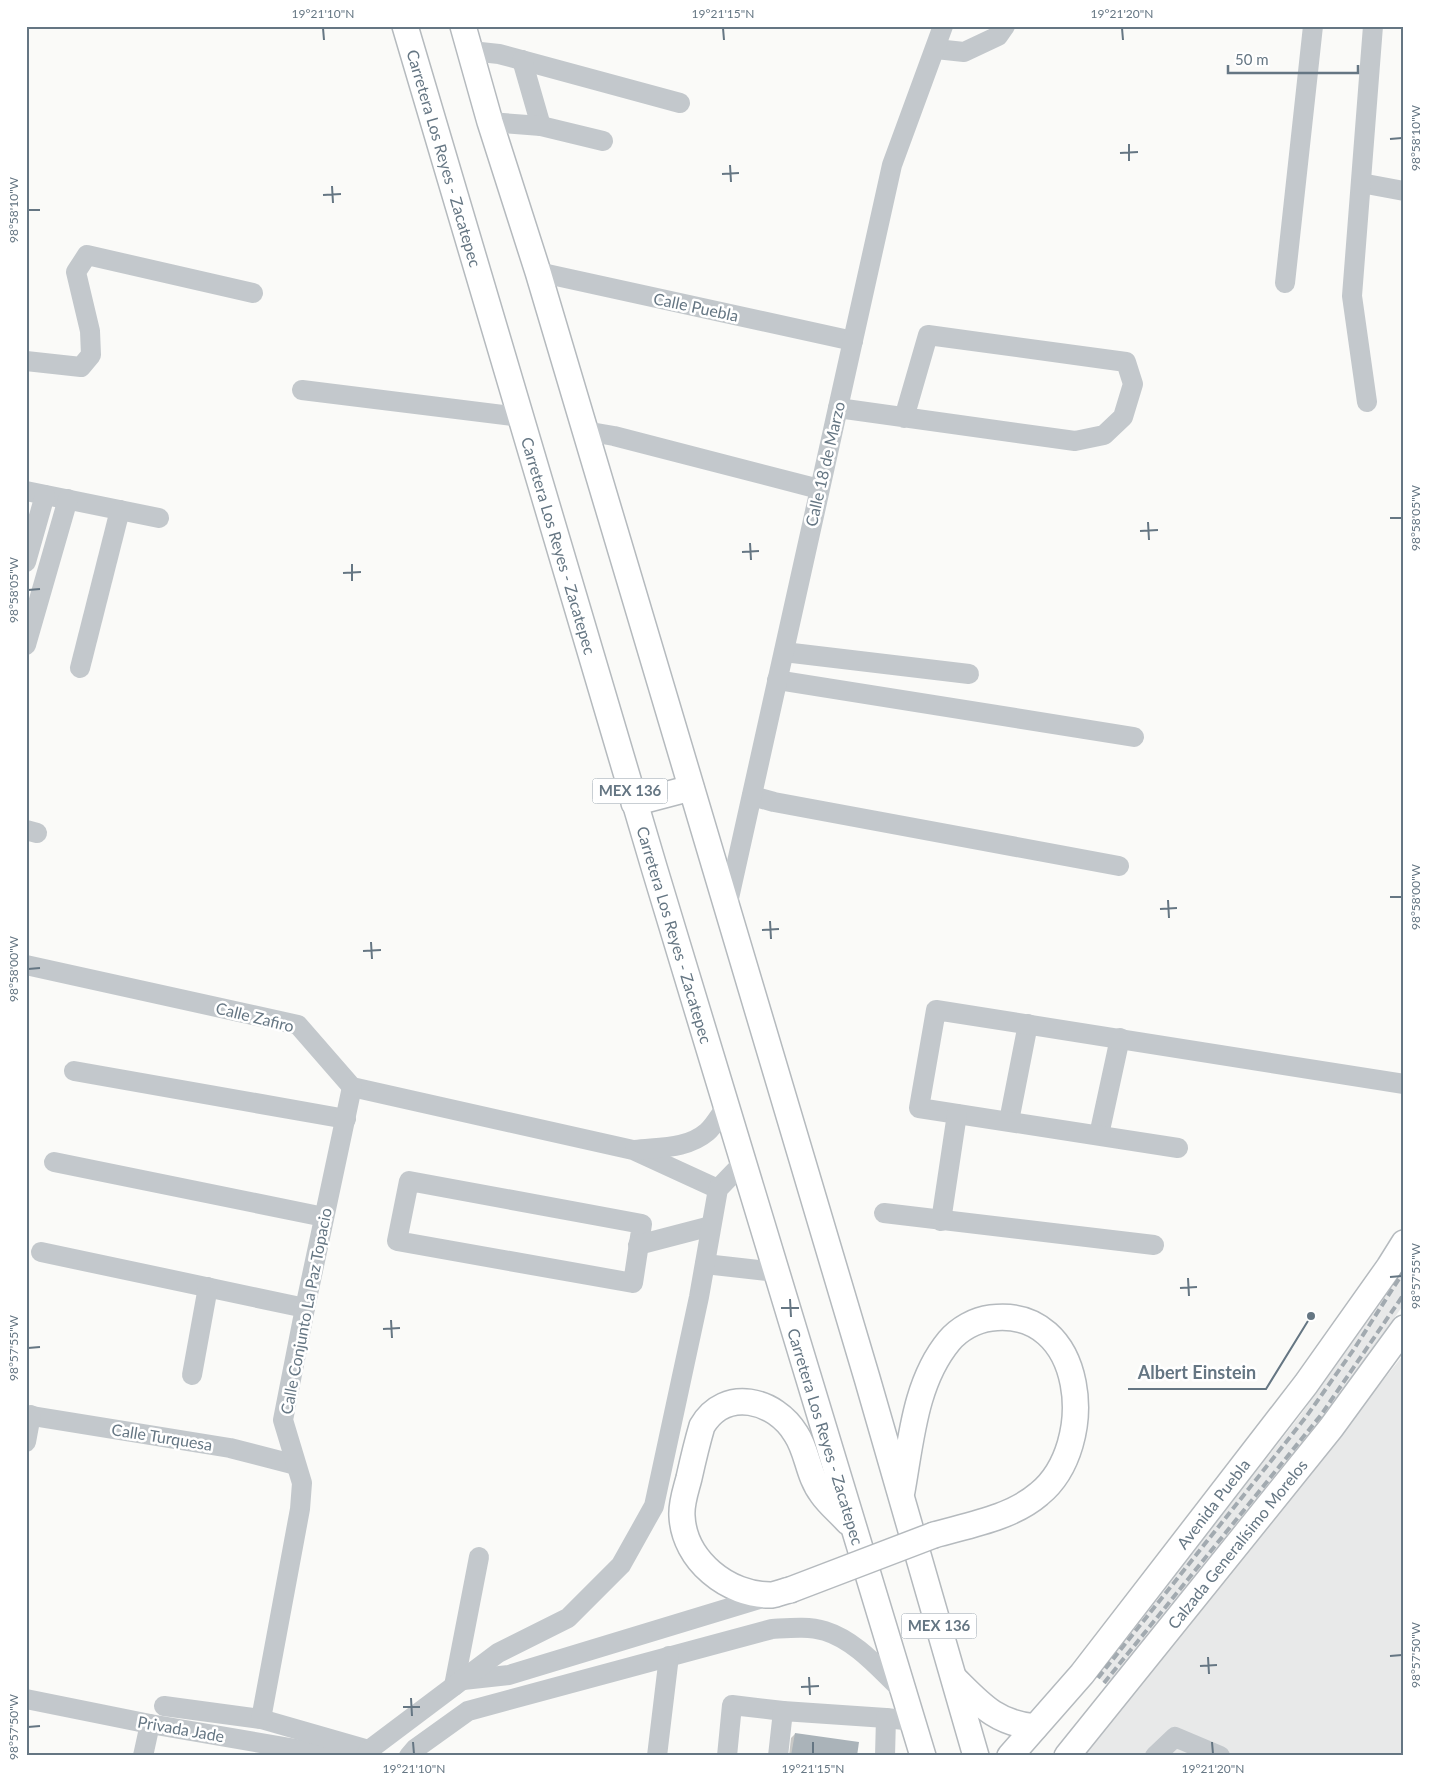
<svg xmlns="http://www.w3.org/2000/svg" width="1430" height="1782" font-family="Lato,sans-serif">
  <rect width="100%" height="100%" fill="#fafaf8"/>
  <g fill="#e8e9e9">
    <path d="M1404,1261V1304L1320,1424L1109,1686L1096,1676L1302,1413L1382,1295Z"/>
    <path d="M1404,1354V1756H1084Z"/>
  </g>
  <path fill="#0003" d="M795,1734L855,1756H789L791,1738Z"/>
  <path fill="#aab3b9" d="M795,1733L859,1742L857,1756H791Z"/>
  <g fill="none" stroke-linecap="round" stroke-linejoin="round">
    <defs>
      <g id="major">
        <path id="s1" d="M405,26C575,604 746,1180 923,1756"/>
        <path d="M463,26L490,122L538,272L867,1378L976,1756"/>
        <path d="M634,803L691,788"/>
        <path d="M902,1491C911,1441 915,1382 949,1341C959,1329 975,1320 991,1318C1086,1306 1099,1445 1039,1494C1011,1518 969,1525 934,1535"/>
        <path d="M790,1590C784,1591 778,1594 772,1595C728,1596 684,1560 682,1516C681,1503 686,1490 689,1478C693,1460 697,1443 702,1426C725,1387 775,1399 796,1434C808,1452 808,1476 822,1494C829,1504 840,1513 848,1522"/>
        <path d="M956,1680C982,1706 997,1723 1035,1727"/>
        <path id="s2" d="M1010,1756L1082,1674L1306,1384L1389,1267L1404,1243"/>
        <path id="s3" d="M1067,1756L1331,1428L1404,1328"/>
      </g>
    </defs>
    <use href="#major" stroke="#b5babe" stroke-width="28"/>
    <g stroke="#c3c8cc" stroke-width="20">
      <path d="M936,49L964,52L998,36L1005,26"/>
      <path d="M471,51L499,54L680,103"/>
      <path d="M522,60L541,126"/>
      <path d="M490,122L541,126L603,141"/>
      <path d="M1361,183L1404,191"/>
      <path d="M538,272L853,341"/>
      <path d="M1285,283L1313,26"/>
      <path d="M26,361L81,367L91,355L90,331L76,272L87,255L253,293"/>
      <path d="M302,390L520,417"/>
      <path d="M1367,402L1352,296L1373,26"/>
      <path d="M838,408L1075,441L1104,435L1123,417L1133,384L1126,362L928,335L904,418"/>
      <path d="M585,431L614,436L819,489"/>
      <path d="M26,491L159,518"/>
      <path d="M26,562L45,495"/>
      <path d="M26,645L68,499"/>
      <path d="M784,652L969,674"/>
      <path d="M80,668L120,510"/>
      <path d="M777,680L1134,737"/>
      <path d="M752,796L774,802L1119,866"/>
      <path d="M26,830L37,833"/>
      <path d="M727,907L892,165L943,26"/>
      <path d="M26,965L298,1025L352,1087L633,1150L718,1189"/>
      <path d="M74,1071L346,1119"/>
      <path d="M1009,1121L1028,1024"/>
      <path d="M1099,1135L1120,1038"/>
      <path d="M1178,1148L919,1108L936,1010L1404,1084"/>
      <path d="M635,1150C660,1147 687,1149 707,1132C714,1126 720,1115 726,1107"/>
      <path d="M54,1162L324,1217"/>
      <path d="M409,1181L642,1224L633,1283L397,1241Z"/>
      <path d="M884,1213L1154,1245"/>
      <path d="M941,1221L957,1114"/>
      <path d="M638,1245L711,1226"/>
      <path d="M41,1252L305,1308"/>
      <path d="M705,1264L776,1272"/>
      <path d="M192,1375L208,1287"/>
      <path d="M26,1415L230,1448L296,1465"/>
      <path d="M26,1442L31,1415"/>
      <path d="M463,1680L509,1675L769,1596"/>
      <path d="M454,1686L479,1557"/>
      <path d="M26,1699L150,1724L337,1756"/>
      <path d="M164,1706L261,1719L369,1750"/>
      <path d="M261,1719L300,1509L302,1483L283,1420L305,1308L352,1087"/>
      <path d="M143,1756L150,1724"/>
      <path d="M366,1756L369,1750L498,1653L568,1618L621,1565L654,1506L699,1297L718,1189L743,1163"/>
      <path d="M409,1756L415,1749L468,1711L772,1629C790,1628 808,1626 825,1631C857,1641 881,1671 904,1692"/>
      <path d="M657,1756L669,1656"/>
      <path d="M727,1756L732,1705L783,1711"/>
      <path d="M778,1756L783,1711L886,1718L913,1721"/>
      <path d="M885,1756L886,1718"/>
      <path d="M1155,1756L1175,1737L1220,1756"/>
    </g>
    <use href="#major" stroke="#fff" stroke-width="25"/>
    <g stroke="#a2aab0" stroke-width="4" stroke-dasharray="8 4" stroke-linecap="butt">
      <path d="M1098,1678L1306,1417L1354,1349L1404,1271"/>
      <path d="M1104,1683L1321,1415L1404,1294"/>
    </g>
    <defs>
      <path id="major-bridge" d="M790,1590L934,1535"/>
    </defs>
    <use href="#major-bridge" stroke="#b5babe" stroke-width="28" stroke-linecap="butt"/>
    <use href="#major-bridge" stroke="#fff" stroke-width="25"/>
  </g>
  <path fill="none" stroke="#657683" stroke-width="2" d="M323,28L324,40M723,28L724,40M1122,28L1123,40M1390,139L1402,138M1129,144V161M1120,153L1138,152M730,165L731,182M722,174L739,173M332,186L333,203M323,195L341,194M28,210H40M1390,518H1402M1148,522L1149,540M1140,531L1158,530M750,543L751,560M742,552L759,551M352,564V581M343,573L361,572M28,590L40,589M1390,897H1402M1168,900L1169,918M1160,909L1177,908M770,921L771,939M762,930L779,929M371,942L372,959M363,951L381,950M28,969L40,968M1390,1277L1402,1276M1188,1278L1189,1296M1180,1288L1197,1287M790,1299L791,1317M781,1308H799M391,1320L392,1338M383,1329L400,1328M28,1348L40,1347M1390,1656L1402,1655M1208,1657L1209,1674M1200,1666L1217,1665M809,1677L810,1695M801,1687L819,1686M411,1698L412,1716M403,1707H420M28,1727L40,1726M413,1742L414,1754M813,1742V1754M1212,1742L1213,1754"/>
  <g text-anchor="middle" stroke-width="5" stroke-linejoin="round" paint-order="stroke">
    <g fill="#fff" stroke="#939fa8" stroke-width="1">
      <rect x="592.5" y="778.5" width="75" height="25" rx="4"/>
      <rect x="901.5" y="1613.5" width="75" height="25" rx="4"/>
    </g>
    <g font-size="15" font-weight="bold" fill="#657683">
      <text x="630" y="796">MEX 136</text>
      <text x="939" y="1631">MEX 136</text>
    </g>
    <g font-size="16" fill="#657683" stroke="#fff">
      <text dy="6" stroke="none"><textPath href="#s1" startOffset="138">Carretera Los Reyes - Zacatepec</textPath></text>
      <text transform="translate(696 307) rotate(12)" y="6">Calle Puebla</text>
      <text transform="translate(825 464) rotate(-77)" y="6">Calle 18 de Marzo</text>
      <text dy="6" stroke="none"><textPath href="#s1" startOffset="542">Carretera Los Reyes - Zacatepec</textPath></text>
      <text dy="6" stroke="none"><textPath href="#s1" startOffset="948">Carretera Los Reyes - Zacatepec</textPath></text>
      <text transform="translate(255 1017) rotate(14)" y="6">Calle Zafiro</text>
      <text transform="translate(306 1311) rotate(-79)" y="6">Calle Conjunto La Paz Topacio</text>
      <text transform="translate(162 1437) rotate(9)" y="6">Calle Turquesa</text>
      <text dy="6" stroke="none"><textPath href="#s1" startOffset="1472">Carretera Los Reyes - Zacatepec</textPath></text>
      <text dy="6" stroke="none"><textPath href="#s2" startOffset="324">Avenida Puebla</textPath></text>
      <text dy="6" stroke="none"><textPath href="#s3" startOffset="272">Calzada Generalísimo Morelos</textPath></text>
      <text transform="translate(181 1729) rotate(10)" y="6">Privada Jade</text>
    </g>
  </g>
  <path fill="none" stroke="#657683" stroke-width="2" d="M1311 1316L1266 1389H1128"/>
  <circle fill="#657683" stroke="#fff" stroke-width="2" cx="1311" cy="1316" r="5"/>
  <g font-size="18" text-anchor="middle" font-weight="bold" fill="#657683" stroke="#fff" stroke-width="5" stroke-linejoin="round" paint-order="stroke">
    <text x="1197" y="1379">Albert Einstein</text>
  </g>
  <rect width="1430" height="1782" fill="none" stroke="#ffffff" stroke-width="55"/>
  <path d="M1228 65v8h130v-8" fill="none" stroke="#657683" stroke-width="2.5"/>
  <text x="1235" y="65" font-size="15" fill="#657683" stroke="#ffffff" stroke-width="4" paint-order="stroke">50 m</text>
  <rect x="28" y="28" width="1374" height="1726" fill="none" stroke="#657683" stroke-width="2"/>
  <g font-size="12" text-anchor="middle" fill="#657683">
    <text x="323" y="18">19°21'10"N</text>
    <text x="723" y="18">19°21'15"N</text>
    <text x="1122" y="18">19°21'20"N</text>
    <text transform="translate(1416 138) rotate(-90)" y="4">98°58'10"W</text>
    <text transform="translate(14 210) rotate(-90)" y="4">98°58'10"W</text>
    <text transform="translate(1416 518) rotate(-90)" y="4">98°58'05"W</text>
    <text transform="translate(14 590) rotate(-90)" y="4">98°58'05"W</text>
    <text transform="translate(1416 897) rotate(-90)" y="4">98°58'00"W</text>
    <text transform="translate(14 969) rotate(-90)" y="4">98°58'00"W</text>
    <text transform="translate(1416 1276) rotate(-90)" y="4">98°57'55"W</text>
    <text transform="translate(14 1348) rotate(-90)" y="4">98°57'55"W</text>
    <text transform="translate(1416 1655) rotate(-90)" y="4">98°57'50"W</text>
    <text transform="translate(14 1727) rotate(-90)" y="4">98°57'50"W</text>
    <text x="414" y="1773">19°21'10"N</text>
    <text x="813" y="1773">19°21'15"N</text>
    <text x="1213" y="1773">19°21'20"N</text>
  </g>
</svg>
